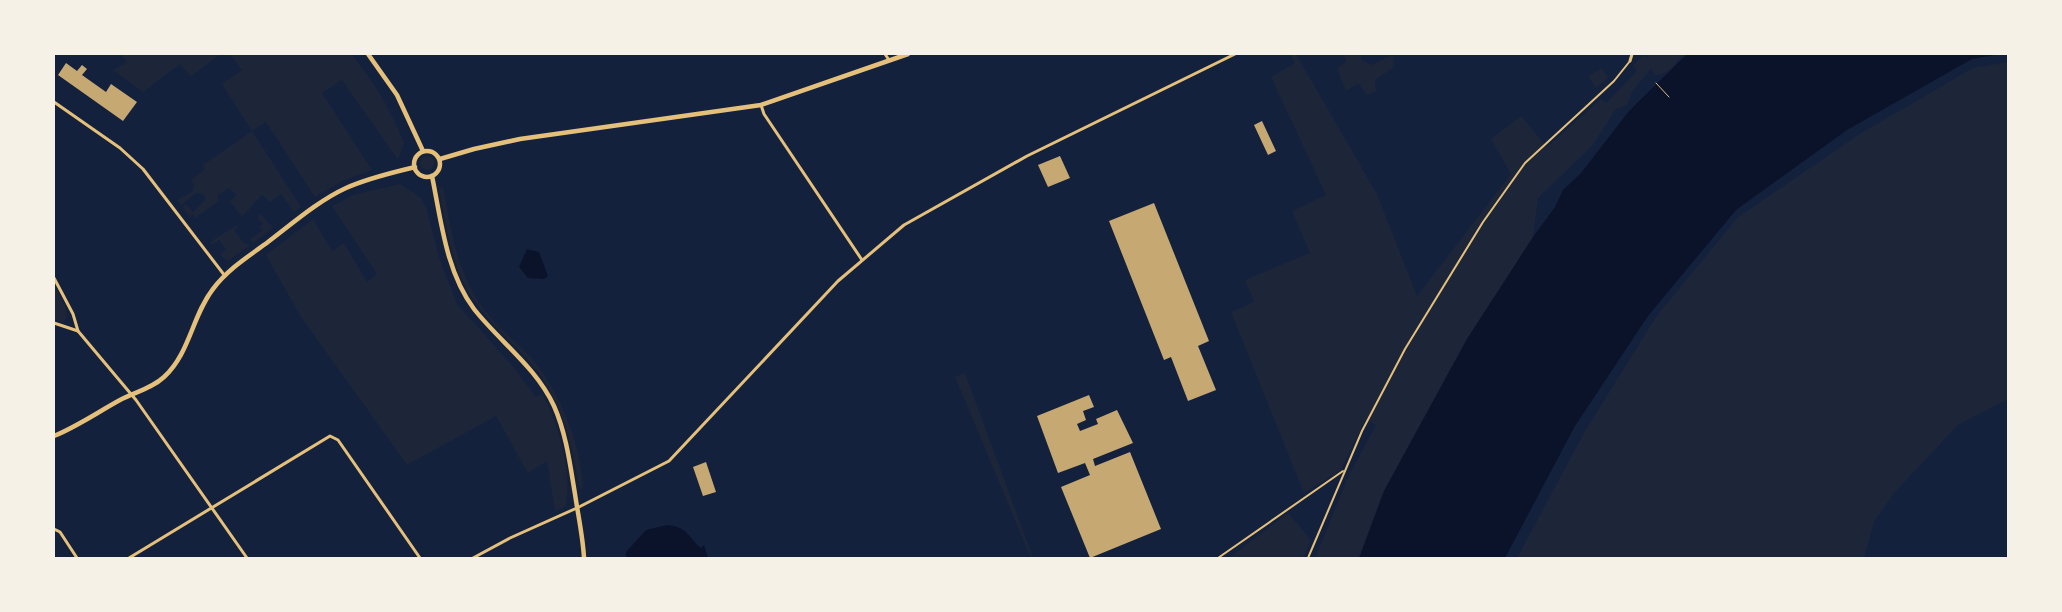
<svg xmlns="http://www.w3.org/2000/svg" width="2062" height="612" font-family="'DM Sans',sans-serif">
  <rect width="100%" height="100%" fill="#14213d"/>
  <g fill="#1d2539">
    <path d="M121,54H221L191,76L180,64L143,92L113,70L127,62Z"/>
    <path d="M230,54H351C374,81 391,110 404,143L398,160L342,80L322,93L372,170L342,181L315,197L266,122L252,131L301,207L294,212L281,194L270,202L262,195L242,217L230,201L237,195L229,188L217,196L219,201L195,218L193,214L190,217L182,207L186,204L193,212L206,199L202,193H196L181,205L177,200L193,191L192,188L195,186L191,180L205,169L203,165L252,131L222,84L242,70Z"/>
    <path d="M1290,54H1296L1377,194L1417,296L1511,174L1491,139L1521,116L1547,147L1601,99L1606,103L1637,71L1633,66L1642,55L1648,57L1651,54H1683C1676,64 1668,74 1656,75L1651,69L1633,90L1627,105L1616,109L1592,146L1538,198L1533,237L1467,339L1384,491L1359,558H1315L1349,475L1376,425L1365,420L1341,470L1304,493L1231,312L1254,302L1245,280L1310,253L1292,211L1326,195L1271,77L1295,63Z"/>
    <path d="M1342,54H1361V60L1372,65L1393,54L1394,67L1375,80L1376,91L1367,95L1358,83L1346,91L1337,68L1347,61Z"/>
    <path d="M2008,62V399L1958,425L1894,493L1874,522L1864,558H1517L1585,431L1656,317L1737,218L1858,135L1973,68Z"/>
    <path d="M1602,68L1608,78L1596,88L1588,76Z"/>
    <circle cx="427" cy="163" r="7"/>
    <path d="M400,184L421,198L426,207L439,257L457,304L511,364L536,397L542,394C558,422 574,476 565,507L555,511L547,461L528,473L496,416L407,465L301,317L266,255L313,219L332,251L344,243L367,282L377,274L332,206L353,195Z"/>
    <path d="M443,187C450,224 455,262 475,296C489,320 512,338 531,358C561,392 582,447 583,491L579,485C571,440 560,395 528,360C505,335 480,314 464,284C450,254 445,220 439,188Z"/>
    <path d="M261,214L273,228L253,243L250,239L262,231L259,227L263,224L257,217Z"/>
    <path d="M237,225L238,227L234,230L244,243L250,245L228,261L220,255L226,249L219,240L212,245L210,242Z"/>
    <path d="M54,285L65,306L67,317L63,323L54,318Z"/>
    <path d="M965,373L1033,558L1030,556L955,377Z"/>
    <path d="M1288,513L1311,540L1304,558H1229Z"/>
  </g>
  <g fill="#0b132b">
    <path d="M1687,54H2001L1972,59L1847,130L1736,210L1648,316L1575,426L1505,558H1359L1384,491L1467,339L1533,237L1555,207L1563,190L1581,173L1629,111Z"/>
    <path d="M527,249L539,252L548,276L544,279L528,278L519,267Z"/>
    <path d="M667,525C688,527 687,536 701,548L704,545L708,558H626V552L646,530Z"/>
  </g>
  <g fill="#c6a872">
    <path d="M66,63L77,71L82,65L87,69L82,75L106,92L111,84L137,102L123,121L58,75Z"/>
    <path d="M1262,121L1276,151L1268,155L1254,125Z"/>
    <path d="M1060,156L1070,178L1048,187L1038,165Z"/>
    <path d="M1154,203L1209,341L1198,346L1216,390L1188,401L1171,357L1164,360L1109,221Z"/>
    <path d="M1089,395L1094,407L1083,411L1086,420L1077,424L1080,431L1098,424L1096,419L1117,410L1133,443L1093,459L1095,466L1130,452L1161,529L1090,558L1061,487L1090,475L1085,463L1058,473L1037,416Z"/>
    <path d="M706,462L716,492L703,496L693,467Z"/>
  </g>
  <g fill="none" stroke-linecap="round" stroke-linejoin="round">
    <path stroke="#e5c07b" stroke-width="1" d="M1656,83L1669,97"/>
    <g stroke="#e5c07b" stroke-width="2">
      <path d="M1218,558L1343,471"/>
      <path d="M1308,558L1362,431L1405,349L1483,222L1525,163L1614,81L1630,61"/>
    </g>
    <g stroke="#e5c07b" stroke-width="3">
      <path d="M885,54L889,60"/>
      <path d="M1630,61L1632,54"/>
      <path d="M54,102L120,148L143,169L225,276"/>
      <path d="M761,105L764,114L862,260"/>
      <path d="M54,278L73,314L78,331L136,400L247,558"/>
      <path d="M54,323L78,331"/>
      <path d="M54,529L60,532L77,558"/>
      <path d="M129,558L330,436L338,440L420,558"/>
      <path d="M473,558L510,538L577,508L669,461L838,281L904,225L1027,156L1235,54"/>
    </g>
    <g stroke="#e5c07b" stroke-width="4.5">
      <path d="M368,54L397,95L423,151"/>
      <circle cx="427" cy="164" r="13"/>
      <path d="M440,159L474,149L520,139L761,105L908,54"/>
      <path d="M432,176C441,220 446,272 474,309C500,342 536,367 554,406C566,433 570,464 575,494C578,515 583,537 584,558"/>
      <path d="M54,436C78,426 98,412 120,400C135,392 151,389 164,377C190,353 192,316 213,289C228,269 249,256 268,242C293,223 318,201 346,188C368,178 391,173 415,167"/>
    </g>
  </g>
  <rect width="2062" height="612" fill="none" stroke="#f6f1e7" stroke-width="110"/>
</svg>
